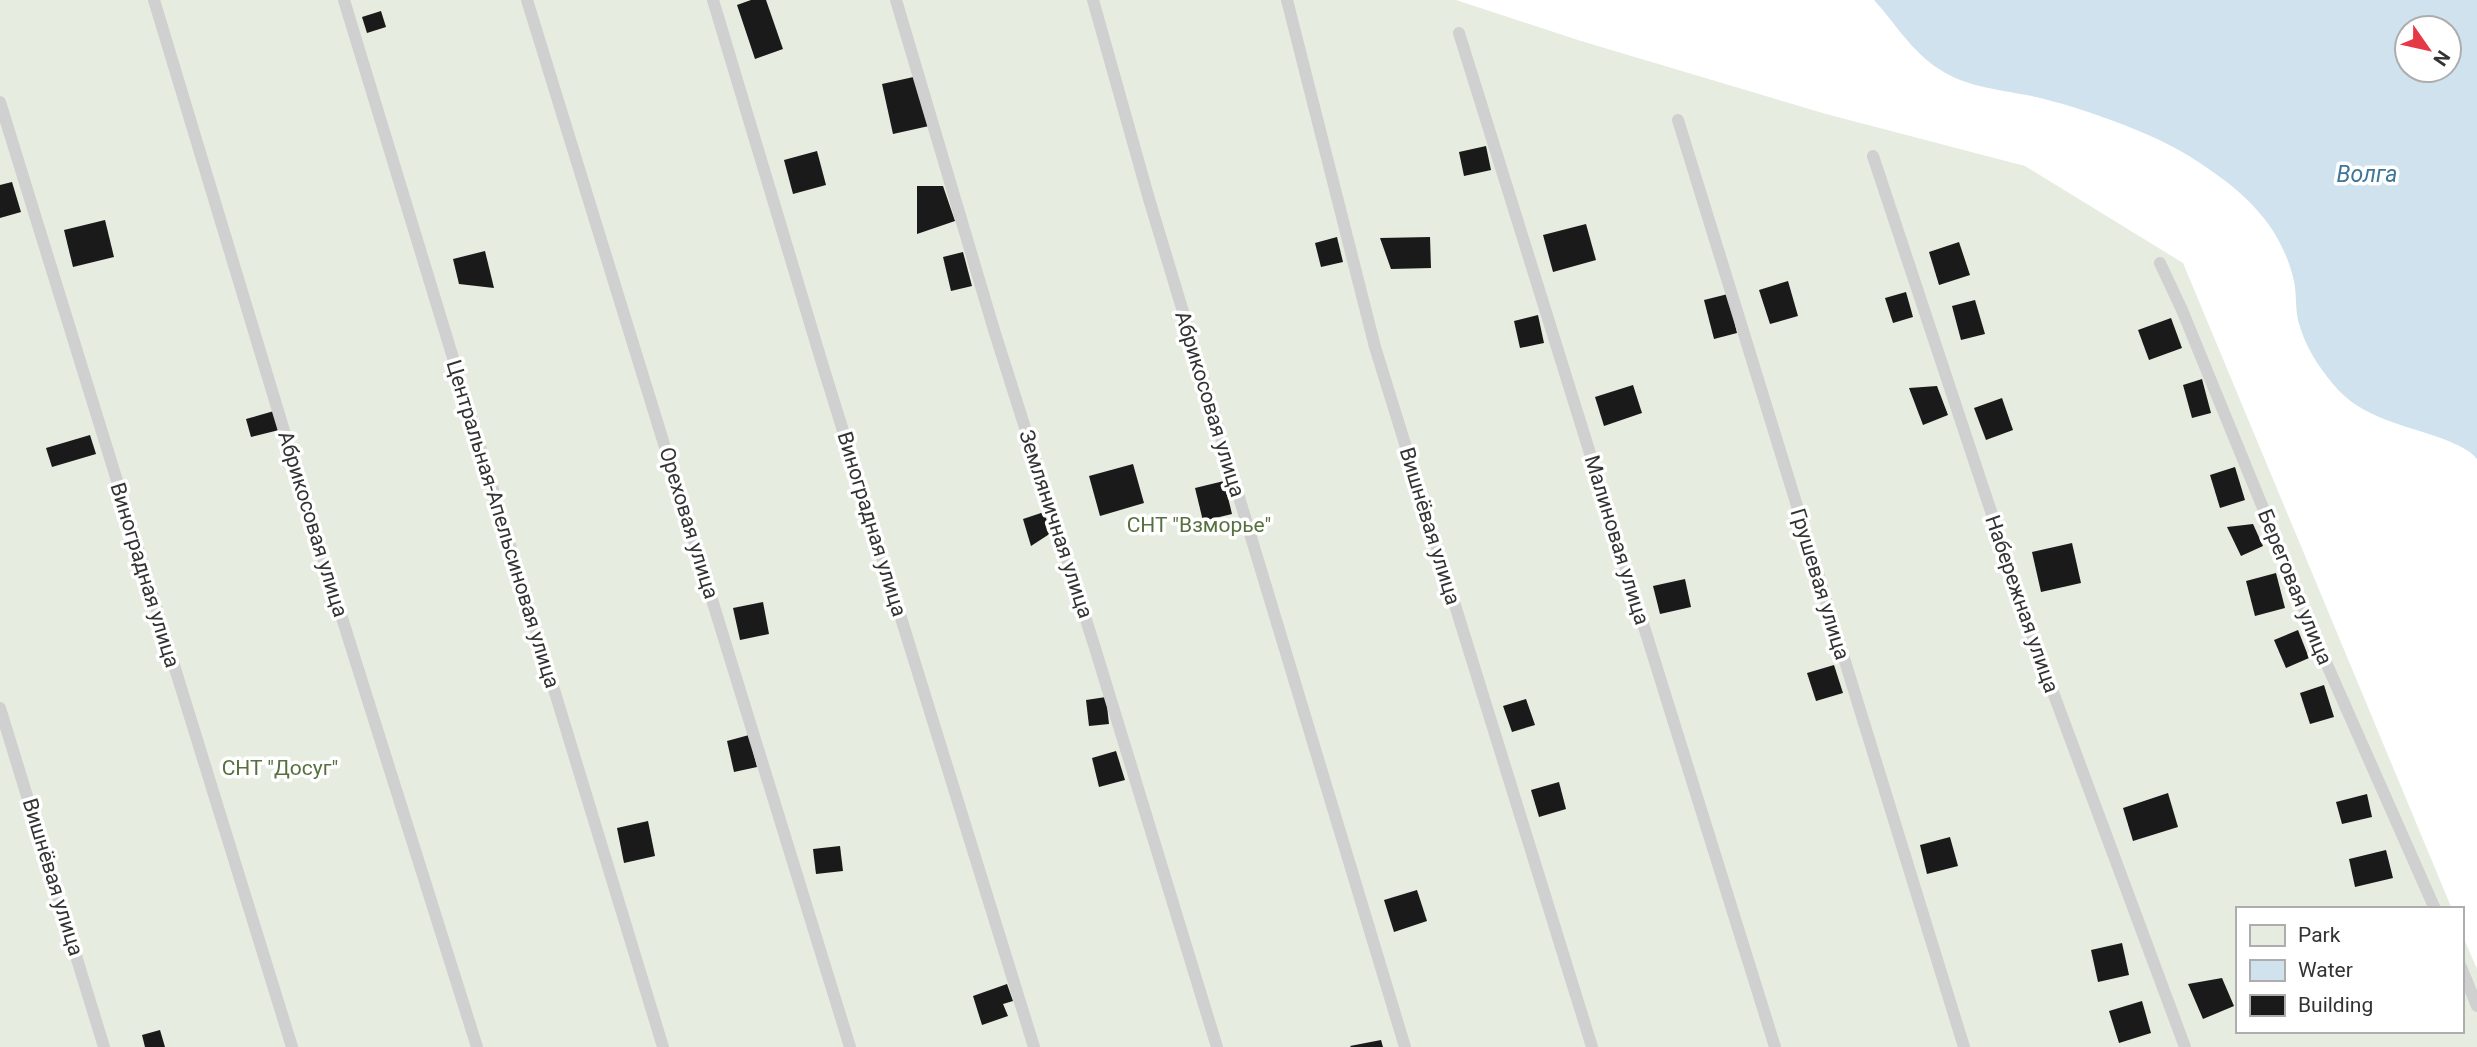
<svg xmlns="http://www.w3.org/2000/svg" width="2477" height="1047" font-family="Roboto,sans-serif">
  <rect width="100%" height="100%" fill="#fff"/>
  <g fill="#e6ecdf">
    <path d="M0,0H340L657,1047H0Z"/>
    <path d="M350,0H1456L1581,41L1826,114L2025,166L2183,263L2452,909H2237V1031H2461V932L2477,969V1047H669Z"/>
  </g>
  <path fill="#cfe2ee" fill-rule="evenodd" d="M1874,0H2477V459C2469,449 2457,445 2446,440C2407,425 2361,419 2333,384C2317,365 2304,344 2298,320C2295,306 2297,291 2293,277C2278,219 2238,187 2189,156C2151,132 2079,107 2036,97C2004,90 1967,88 1939,69C1912,52 1895,23 1874,0ZM2407,28H2449V70H2407Z"/>
  <g fill="#1a1a1a">
    <path d="M751,0H766L783,49L755,59L737,5Z"/>
    <path d="M381,11L386,27L367,33L362,17Z"/>
    <path d="M918,76L929,126L893,134L882,84Z"/>
    <path d="M1486,146L1491,170L1464,176L1459,152Z"/>
    <path d="M817,151L826,185L793,194L784,160Z"/>
    <path d="M12,182L21,212L0,218V185Z"/>
    <path d="M917,186H943L955,221L917,234Z"/>
    <path d="M105,220L114,257L73,267L64,230Z"/>
    <path d="M1586,224L1596,260L1553,272L1543,235Z"/>
    <path d="M1337,237L1343,262L1321,267L1315,243Z"/>
    <path d="M1430,237L1431,268L1391,269L1380,238Z"/>
    <path d="M1959,242L1970,275L1939,285L1929,252Z"/>
    <path d="M485,251L494,288L459,284L453,259Z"/>
    <path d="M963,252L972,286L951,291L943,257Z"/>
    <path d="M1788,281L1798,316L1770,324L1759,290Z"/>
    <path d="M1906,292L1913,317L1893,323L1885,298Z"/>
    <path d="M1728,294L1737,333L1714,339L1704,300Z"/>
    <path d="M1975,300L1985,334L1961,340L1952,306Z"/>
    <path d="M1538,315L1544,343L1520,348L1514,321Z"/>
    <path d="M2171,318L2182,348L2149,360L2138,330Z"/>
    <path d="M2202,379L2211,413L2192,418L2183,385Z"/>
    <path d="M1633,385L1642,413L1604,426L1595,397Z"/>
    <path d="M1937,386L1948,415L1923,425L1909,388Z"/>
    <path d="M2002,398L2013,430L1986,440L1974,408Z"/>
    <path d="M274,411L279,430L251,437L246,419Z"/>
    <path d="M90,435L96,454L52,467L46,448Z"/>
    <path d="M1133,464L1144,503L1100,516L1089,476Z"/>
    <path d="M2235,467L2245,500L2220,508L2210,475Z"/>
    <path d="M1224,481L1232,514L1203,521L1195,488Z"/>
    <path d="M1044,512L1051,533L1031,546L1023,519Z"/>
    <path d="M2253,524L2263,546L2241,556L2227,527Z"/>
    <path d="M2072,543L2081,583L2041,592L2032,552Z"/>
    <path d="M2276,573L2285,608L2255,616L2246,581Z"/>
    <path d="M1685,579L1691,607L1660,614L1653,586Z"/>
    <path d="M763,602L769,634L740,640L733,608Z"/>
    <path d="M2298,630L2309,658L2286,668L2274,640Z"/>
    <path d="M1834,665L1843,693L1816,701L1807,673Z"/>
    <path d="M2324,685L2334,717L2310,724L2300,693Z"/>
    <path d="M1106,697L1109,724L1089,726L1086,700Z"/>
    <path d="M1526,699L1535,725L1512,732L1503,706Z"/>
    <path d="M749,735L757,767L734,772L727,741Z"/>
    <path d="M1116,751L1125,780L1099,787L1092,758Z"/>
    <path d="M1559,782L1566,809L1539,817L1531,790Z"/>
    <path d="M2168,793L2178,827L2133,841L2123,808Z"/>
    <path d="M2367,794L2372,817L2342,824L2336,802Z"/>
    <path d="M648,821L655,856L624,863L617,828Z"/>
    <path d="M1950,837L1958,866L1927,874L1920,845Z"/>
    <path d="M840,846L843,871L816,874L813,849Z"/>
    <path d="M2386,850L2393,878L2355,887L2349,859Z"/>
    <path d="M1417,890L1427,921L1394,932L1384,900Z"/>
    <path d="M2122,943L2129,975L2098,982L2091,950Z"/>
    <path d="M2222,978L2234,1006L2203,1019L2188,984Z"/>
    <path d="M1007,984L1013,1001L1003,1004L1008,1016L982,1025L973,996Z"/>
    <path d="M2142,1001L2151,1033L2119,1043L2109,1011Z"/>
    <path d="M160,1030L165,1047H145L142,1035Z"/>
    <path d="M1381,1040L1383,1047H1351L1350,1046Z"/>
  </g>
  <g fill="none" stroke-linecap="round" stroke-linejoin="round">
    <g stroke="#d0d0d0" stroke-width="12">
      <path d="M154,0L304,497L477,1047"/>
      <path d="M344,0L663,1047"/>
      <path d="M527,0L850,1047"/>
      <path d="M713,0L822,363L1034,1047"/>
      <path d="M896,0L994,330L1095,648L1217,1047"/>
      <path d="M1093,0L1149,199L1405,1047"/>
      <path d="M1287,0L1375,347L1592,1047"/>
      <path d="M1459,33L1775,1047"/>
      <path d="M0,102L292,1047"/>
      <path d="M1678,120L1964,1047"/>
      <path d="M1873,156L2034,641L2185,1047"/>
      <path d="M2160,263L2182,310L2328,667L2435,909"/>
      <path d="M0,708L104,1047"/>
      <path d="M2461,967L2477,1006"/>
    </g>
  </g>
  <g text-anchor="middle" stroke-width="7" stroke-linejoin="round" paint-order="stroke">
    <g font-size="21" fill="#333" stroke="#fff">
      <text transform="translate(1210 404) rotate(73)" y="7">Абрикосовая улица</text>
      <text transform="translate(689 523) rotate(73)" y="7">Ореховая улица</text>
      <text transform="translate(313 524) rotate(73)" y="7">Абрикосовая улица</text>
      <text transform="translate(503 524) rotate(73)" y="7">Центральная-Апельсиновая улица</text>
      <text transform="translate(872 524) rotate(73)" y="7">Виноградная улица</text>
      <text transform="translate(1056 524) rotate(72)" y="7">Земляничная улица</text>
      <text transform="translate(1430 526) rotate(73)" y="7">Вишнёвая улица</text>
      <text transform="translate(1617 540) rotate(73)" y="7">Малиновая улица</text>
      <text transform="translate(145 575) rotate(73)" y="7">Виноградная улица</text>
      <text transform="translate(1820 584) rotate(73)" y="7">Грушевая улица</text>
      <text transform="translate(2295 587) rotate(68)" y="7">Береговая улица</text>
      <text transform="translate(2022 604) rotate(71)" y="7">Набережная улица</text>
      <text transform="translate(53 877) rotate(73)" y="7">Вишнёвая улица</text>
    </g>
    <g font-size="21" fill="#56703f" stroke="#fff">
      <text x="1199" y="532">СНТ "Взморье"</text>
      <text x="280" y="775">СНТ "Досуг"</text>
    </g>
    <g font-size="23" font-style="italic" fill="#3f7597" stroke="#fff">
      <text x="2367" y="182">Волга</text>
    </g>
  </g>
  <rect x="2236" y="907" width="228" height="126" fill="#ffffff" stroke="#adadad" stroke-width="2"/>
  <rect x="2250" y="925" width="35" height="21" fill="#e6ecdf" stroke="#adadad" stroke-width="2"/>
  <text x="2298" y="942" font-size="21" fill="#333333">Park</text>
  <rect x="2250" y="960" width="35" height="21" fill="#cfe2ee" stroke="#adadad" stroke-width="2"/>
  <text x="2298" y="977" font-size="21" fill="#333333">Water</text>
  <rect x="2250" y="995" width="35" height="21" fill="#1a1a1a" stroke="#adadad" stroke-width="2"/>
  <text x="2298" y="1012" font-size="21" fill="#333333">Building</text>
  <g transform="translate(2428 49) rotate(124)"><circle r="33" fill="#ffffff" stroke="#adadad" stroke-width="2"/>
  <path d="M0-5L12 26L0 18L-12 26Z" fill="#e63946"/>
  <text y="-10" font-size="19" font-weight="bold" text-anchor="middle" fill="#333333">N</text>
  </g>
</svg>
